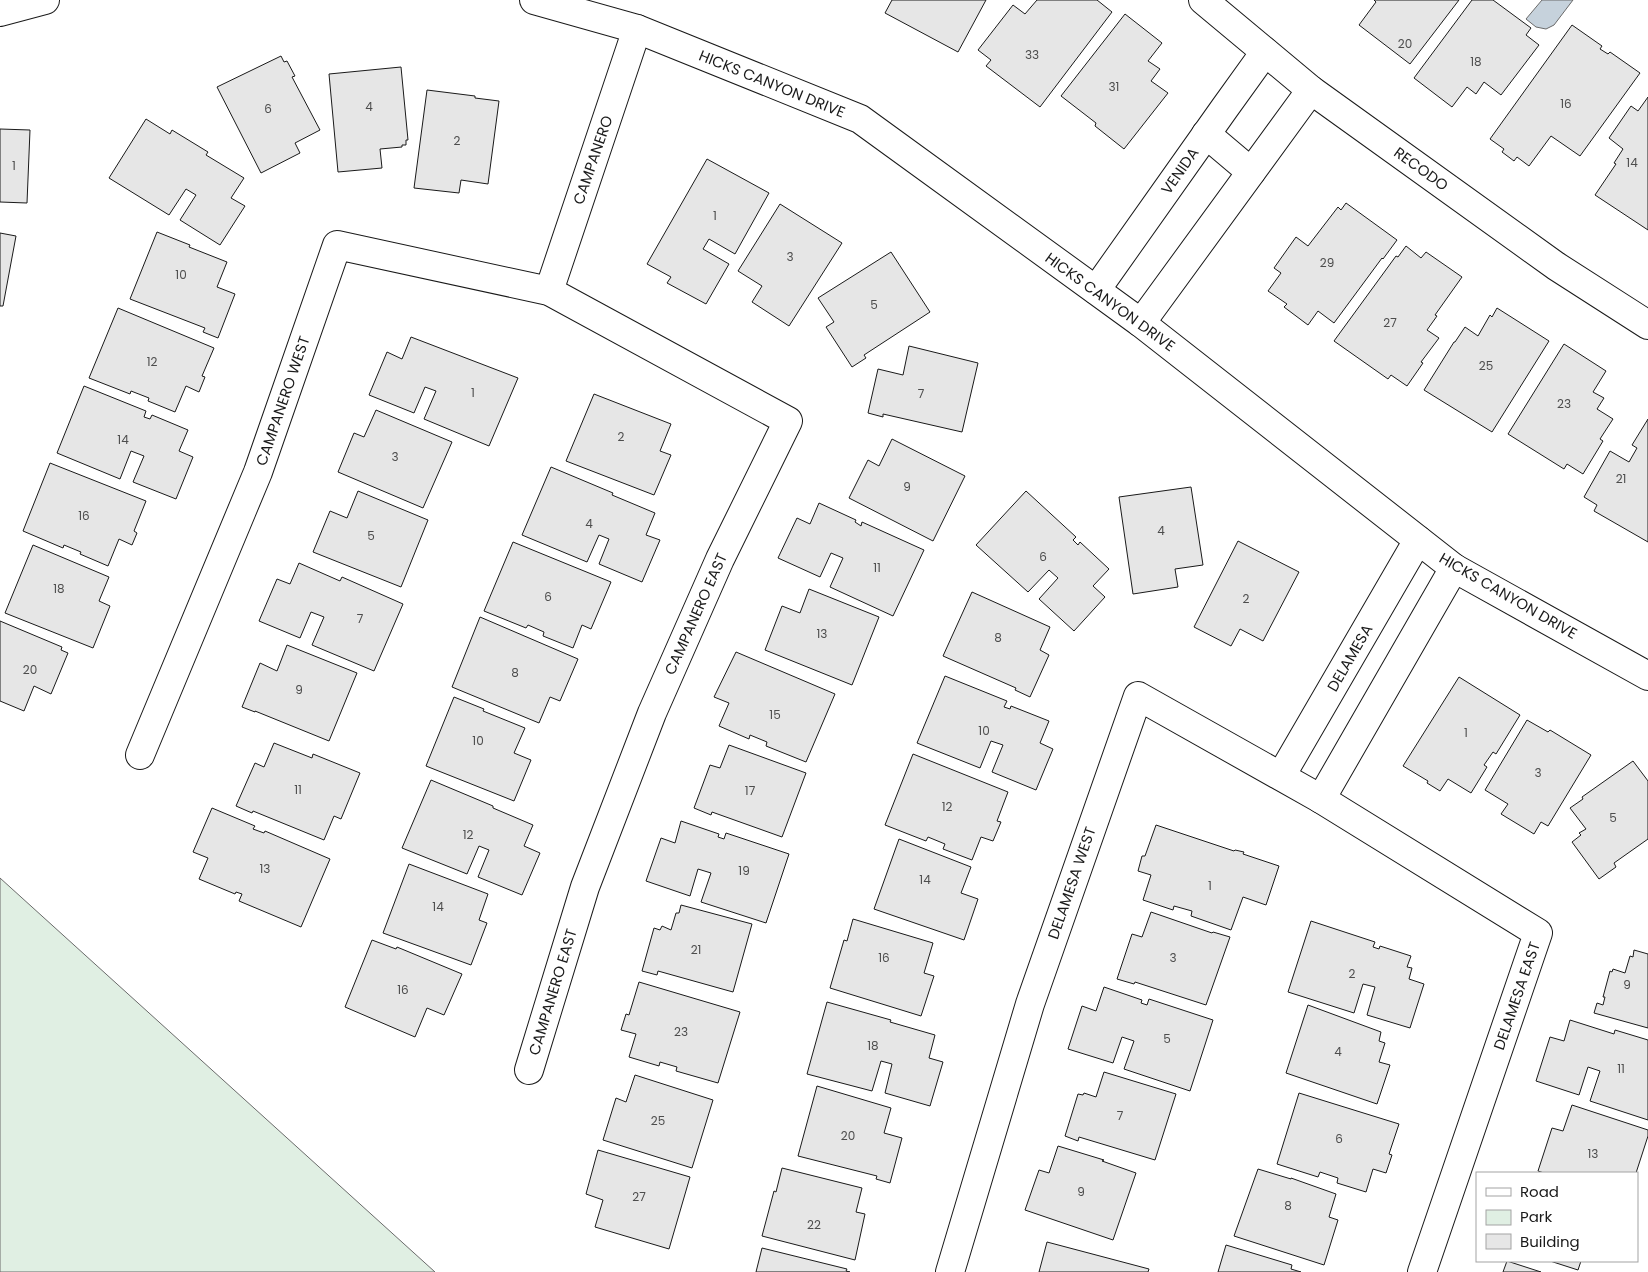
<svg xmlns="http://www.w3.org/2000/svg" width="1648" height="1272" font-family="Poppins,sans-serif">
  <rect width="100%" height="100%" fill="#fff"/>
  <path fill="#e0efe3" stroke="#6a6a6a" d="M0,878L435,1272H0Z"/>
  <path fill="#c6d2dc" stroke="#6a6a6a" d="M1542,0H1573L1554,25L1546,29L1536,27L1526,19Z"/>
  <g fill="#e6e6e6" stroke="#1a1a1a">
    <path d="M892,0H986L958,52L885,13Z"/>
    <path d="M1037,0H1097L1112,12L1040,107L986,66L991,60L978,50L1013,5L1025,14Z"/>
    <path d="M1374,0H1459L1410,64L1359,25L1376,2Z"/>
    <path d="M1472,0H1493L1531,28L1526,35L1539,45L1501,95L1484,82L1476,94L1467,87L1452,107L1414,78Z"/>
    <path d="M1125,14L1162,43L1148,61L1160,69L1151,81L1168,93L1124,149L1095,126L1096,123L1061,96Z"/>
    <path d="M1572,25L1602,46L1600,49L1608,54L1610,52L1640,73L1580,156L1551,136L1529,166L1517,157L1514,161L1502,152L1504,149L1490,139Z"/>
    <path d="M281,56L284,62L287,61L295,76L292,77L320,130L295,143L300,153L261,173L217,87Z"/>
    <path d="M401,67L408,140H406V145H402V147L380,149L382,168L338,172L329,74Z"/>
    <path d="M427,90L475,96V98L499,101L488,184L461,180L459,193L414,188Z"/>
    <path d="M1648,97V230L1595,195L1616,164L1614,163L1623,149L1609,138L1631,106L1638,111Z"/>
    <path d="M146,119L170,134L172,130L208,152L206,155L244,178L231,198L245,206L220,245L180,220L196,195L186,189L169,215L109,178Z"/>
    <path d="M0,129L30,130L27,203L0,202Z"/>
    <path d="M707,159L769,193L735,254L709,239L703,249L729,264L706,304L667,283L671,277L647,264Z"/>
    <path d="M1346,203L1397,240L1383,259L1382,258L1334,323L1318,311L1308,325L1284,307L1287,304L1268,291L1281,273L1274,268L1296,237L1308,246L1338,207L1341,210Z"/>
    <path d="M780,204L842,243L789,326L752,302L762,286L738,271Z"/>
    <path d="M157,232L190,245L189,247L227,262L217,287L235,294L218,338L203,332L205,328L130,299Z"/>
    <path d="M0,233L16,236L3,306H0Z"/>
    <path d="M1406,246L1421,258L1426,252L1462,277L1435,315L1437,316L1427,330L1439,338L1421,362L1423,363L1407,386L1391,375L1388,379L1334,341L1396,256L1398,257Z"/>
    <path d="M891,252L930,312L864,355L866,358L852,367L826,327L834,322L818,298Z"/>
    <path d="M118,308L214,348L202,376L205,377L199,392L186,386L175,412L148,401L149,398L131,391L130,394L89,378Z"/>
    <path d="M1497,308L1549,341L1492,432L1424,390L1454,342H1455L1465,327L1478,336L1490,315L1492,317Z"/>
    <path d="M411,337L518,378L489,446L424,419L436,391L425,387L414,413L369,395L387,352L402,359Z"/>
    <path d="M1564,344L1606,371L1593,392L1604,398L1597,409L1613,419L1600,439L1603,441L1583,474L1567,464L1564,469L1508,434Z"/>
    <path d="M909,346L978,363L962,432L883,414V417L868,413L878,369L903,375Z"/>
    <path d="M84,386L146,411L144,417L150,419L152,415L188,430L179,451L193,457L176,499L133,482L144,456L131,451L120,479L57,453Z"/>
    <path d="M594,394L671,424L660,451L671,455L654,495L566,461Z"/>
    <path d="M376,410L452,442L423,508L338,472L354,433L364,437Z"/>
    <path d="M1648,419V542L1594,511L1597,505L1584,497L1610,451L1629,462L1637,448L1632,445Z"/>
    <path d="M892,439L965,476L933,541L849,498L868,460L879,466Z"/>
    <path d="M50,463L146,501L134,531L137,533L132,545L119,539L108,566L80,554L81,552L64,545L63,548L23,531Z"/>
    <path d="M551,467L613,493L612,495L655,513L646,535L660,540L642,582L599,564L609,539L599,535L587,562L522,535Z"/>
    <path d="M1191,487L1203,565L1175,569L1178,587L1133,594L1119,497Z"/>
    <path d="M358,491L428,520L401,587L313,552L330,511L347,518Z"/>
    <path d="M1026,491L1076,537L1073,540L1078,545L1080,542L1109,569L1093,586L1105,597L1074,631L1039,599L1058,578L1049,570L1028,592L976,545Z"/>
    <path d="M819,503L856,520L855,522L861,526L862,522L924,550L893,616L830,587L843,558L831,553L820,577L778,558L797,518L810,524Z"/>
    <path d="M1238,541L1299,572L1263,641L1240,629L1231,646L1194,627Z"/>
    <path d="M513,542L611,582L591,629L582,625L573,648L543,636L544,632L528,625L526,628L484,611Z"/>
    <path d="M33,545L109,577L99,601L110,606L93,648L5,613Z"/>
    <path d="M299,563L340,581L342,577L403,604L374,671L312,645L324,617L311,612L300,638L259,621L277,579L290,584Z"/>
    <path d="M809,589L879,617L852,685L765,650L782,606L800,613Z"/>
    <path d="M972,592L1050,627L1040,650L1049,655L1030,697L1015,690L1016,688L943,656Z"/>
    <path d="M480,617L578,659L560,701L550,697L539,723L452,687Z"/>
    <path d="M0,621L62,647L61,650L68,653L51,694L34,686L24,711L0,701Z"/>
    <path d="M287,645L357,673L329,741L255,711V712L242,707L260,663L277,671Z"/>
    <path d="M736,652L835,694L806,762L766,746L767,742L750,735L749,739L719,726L729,703L714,697Z"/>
    <path d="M945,676L1007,701L1004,707L1010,709L1011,706L1049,721L1040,743L1053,749L1036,790L992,772L1003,745L991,741L980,768L917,743Z"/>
    <path d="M1459,677L1520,715L1496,754L1493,752L1484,765L1487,767L1471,793L1448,779L1440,791L1427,783L1428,781L1403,766Z"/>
    <path d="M454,697L484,709L483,711L525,728L514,753L531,760L514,801L426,766Z"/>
    <path d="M1527,720L1548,732L1550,730L1591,755L1548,826L1541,822L1534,834L1501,814L1508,804L1485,790Z"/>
    <path d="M274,743L312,758L313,754L360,773L341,819L334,816L324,840L253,811L252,813L236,806L255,763L264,767Z"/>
    <path d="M729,745L806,773L782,837L712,812L711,815L694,808L710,765L720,768Z"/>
    <path d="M913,754L1008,792L997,821L1001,822L993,841L981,837L972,860L943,849L945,844L928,837L926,841L885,825Z"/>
    <path d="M1633,761L1648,781V839L1614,863L1616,867L1599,879L1572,842L1581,835L1579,833L1586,829L1570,808L1583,799L1582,797Z"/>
    <path d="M431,780L493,806V808L533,825L524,846L540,853L522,895L478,877L489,850L479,846L467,874L402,848Z"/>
    <path d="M212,808L255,826L253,829L264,833L265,831L330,859L301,927L239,901L242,894L236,892L235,894L199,879L208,858L193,852Z"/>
    <path d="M681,821L719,834L718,837L724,839L726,833L789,854L766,923L701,902L711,873L698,869L690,896L646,881L661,838L675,843Z"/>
    <path d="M1156,825L1234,851L1235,850L1244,852L1243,854L1279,866L1266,905L1243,897L1231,930L1191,916L1192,911L1174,906L1173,910L1143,900L1151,875L1138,871L1142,856H1145Z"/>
    <path d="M899,839L971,867L961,893L978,899L964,940L874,909Z"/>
    <path d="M409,864L488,894L479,920L487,923L471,965L383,933Z"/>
    <path d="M681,905L752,924L733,992L658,971L657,975L642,971L654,928L660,930L662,926L671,930L676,913H679Z"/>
    <path d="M1151,912L1212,933L1213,932L1230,937L1206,1005L1135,982L1134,984L1117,979L1132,934L1142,937Z"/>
    <path d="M853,919L933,943L924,973L934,976L921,1016L830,988L844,940L847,941Z"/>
    <path d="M1311,921L1375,942L1373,947L1379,949L1380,946L1411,956L1407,967L1412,968L1409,979L1424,984L1410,1028L1367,1015L1375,987L1363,984L1354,1013L1288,992Z"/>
    <path d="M372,940L396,949L397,947L462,974L444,1015L427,1008L415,1037L345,1007Z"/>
    <path d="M1634,950L1648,954V1028L1594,1013L1597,1003L1603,1005L1605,997H1603L1610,971L1612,972L1613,969L1625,973L1630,956L1633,957Z"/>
    <path d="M639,982L740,1012L718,1083L676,1071L677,1067L660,1062L659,1066L629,1057L636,1034L621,1030L626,1014L629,1015Z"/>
    <path d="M1104,987L1142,1000L1141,1003L1147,1005L1149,999L1213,1020L1190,1091L1124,1069L1134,1041L1122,1037L1113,1063L1068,1049L1082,1006L1096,1011Z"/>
    <path d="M827,1002L891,1020L890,1022L935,1035L929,1058L943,1062L930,1106L885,1093L892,1064L881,1061L872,1091L807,1074Z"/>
    <path d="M1308,1005L1381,1032L1379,1041L1385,1043L1379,1062L1390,1065L1377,1104L1286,1073Z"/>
    <path d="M1570,1020L1614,1034L1615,1030L1648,1040V1120L1590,1101L1600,1071L1588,1067L1579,1095L1536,1081L1550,1037L1564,1041Z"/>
    <path d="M1104,1072L1176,1094L1155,1160L1079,1137L1078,1141L1065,1136L1078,1094L1083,1095L1084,1093L1096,1097Z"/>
    <path d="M635,1075L713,1100L692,1168L603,1140L616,1098L626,1102Z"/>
    <path d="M817,1086L891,1108L884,1133L902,1138L890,1183L876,1179L877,1176L798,1156Z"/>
    <path d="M1299,1093L1399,1124L1389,1154L1392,1155L1386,1173L1373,1169L1366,1192L1337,1183L1338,1178L1320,1172L1318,1177L1277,1164Z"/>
    <path d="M1572,1105L1648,1130V1136L1636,1173H1544L1538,1171L1552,1128L1563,1131Z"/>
    <path d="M1058,1146L1104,1160L1102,1161L1136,1173L1113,1240L1025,1210L1039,1170L1049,1173Z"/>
    <path d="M598,1150L690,1177L669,1249L595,1227L603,1200L586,1194Z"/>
    <path d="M782,1168L862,1188L856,1212L865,1214L855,1260L762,1236L774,1191L776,1192Z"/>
    <path d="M1258,1169L1291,1179V1178L1336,1194L1329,1217L1338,1220L1324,1265L1234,1236Z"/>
    <path d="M1047,1242L1149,1269L1148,1272H1039Z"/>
    <path d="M1226,1245L1292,1265L1291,1269L1301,1272H1218Z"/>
    <path d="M762,1248L847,1269L846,1271L850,1272H756Z"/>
    <path d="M1507,1261L1541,1272H1503Z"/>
    <path d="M1550,1261H1581L1578,1270Z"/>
  </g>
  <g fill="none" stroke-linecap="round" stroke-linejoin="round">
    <defs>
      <g id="street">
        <path d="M1203,0L1311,90L1556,266L1648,325"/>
        <path d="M1206,134L1251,172"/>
        <path d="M1096,290L1224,109L1265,52"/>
        <path d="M549,291L637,29"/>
        <path d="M1141,323L1311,90"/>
        <path d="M140,755L258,472L337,245L549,291L788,421L720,559L652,713L585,887L529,1070"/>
        <path d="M1281,776L1418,540"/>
        <path d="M1321,799L1454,568"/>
        <path d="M950,1272L1030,1004L1138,696L1321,799L1538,933L1422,1272"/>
      </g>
      <g id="secondary">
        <path d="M534,0L637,29L860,119L1141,323L1454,568L1648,676"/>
        <path d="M0,12L45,0"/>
      </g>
    </defs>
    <use href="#street" stroke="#1a1a1a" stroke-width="30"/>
    <use href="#secondary" stroke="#1a1a1a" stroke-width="30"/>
    <use href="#street" stroke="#fff" stroke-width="28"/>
    <use href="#secondary" stroke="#fff" stroke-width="28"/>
  </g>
  <g text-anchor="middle" stroke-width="4" stroke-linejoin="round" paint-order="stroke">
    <g font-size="12" fill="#4d4d4d">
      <text x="1405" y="48">20</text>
      <text x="1032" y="59">33</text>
      <text x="1476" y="66">18</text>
      <text x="1114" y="91">31</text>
      <text x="1566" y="108">16</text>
      <text x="369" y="111">4</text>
      <text x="268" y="113">6</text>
      <text x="457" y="145">2</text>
      <text x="1632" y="167">14</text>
      <text x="14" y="170">1</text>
      <text x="715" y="220">1</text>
      <text x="790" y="261">3</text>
      <text x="1327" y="267">29</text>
      <text x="181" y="279">10</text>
      <text x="874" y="309">5</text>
      <text x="1390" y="327">27</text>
      <text x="152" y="366">12</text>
      <text x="1486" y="370">25</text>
      <text x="473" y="397">1</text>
      <text x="921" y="398">7</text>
      <text x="1564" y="408">23</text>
      <text x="621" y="441">2</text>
      <text x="123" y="444">14</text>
      <text x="395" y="461">3</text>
      <text x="1621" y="483">21</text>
      <text x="907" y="491">9</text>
      <text x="84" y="520">16</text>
      <text x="589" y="528">4</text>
      <text x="1161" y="535">4</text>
      <text x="371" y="540">5</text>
      <text x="1043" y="561">6</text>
      <text x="877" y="572">11</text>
      <text x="59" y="593">18</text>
      <text x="548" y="601">6</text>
      <text x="1246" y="603">2</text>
      <text x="360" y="623">7</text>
      <text x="822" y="638">13</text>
      <text x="998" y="642">8</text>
      <text x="30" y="674">20</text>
      <text x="515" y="677">8</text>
      <text x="299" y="694">9</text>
      <text x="775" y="719">15</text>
      <text x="984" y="735">10</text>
      <text x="1466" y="737">1</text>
      <text x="478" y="745">10</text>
      <text x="1538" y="777">3</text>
      <text x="298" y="794">11</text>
      <text x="750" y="795">17</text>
      <text x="947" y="811">12</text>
      <text x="1613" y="822">5</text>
      <text x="468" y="839">12</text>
      <text x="265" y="873">13</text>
      <text x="744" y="875">19</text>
      <text x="925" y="884">14</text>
      <text x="1210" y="890">1</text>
      <text x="438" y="911">14</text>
      <text x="696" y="954">21</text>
      <text x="884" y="962">16</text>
      <text x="1173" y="962">3</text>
      <text x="1352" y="978">2</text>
      <text x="1627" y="989">9</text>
      <text x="403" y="994">16</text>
      <text x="681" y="1036">23</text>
      <text x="1167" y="1043">5</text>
      <text x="873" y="1050">18</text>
      <text x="1338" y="1056">4</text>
      <text x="1621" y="1073">11</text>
      <text x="1120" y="1120">7</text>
      <text x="658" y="1125">25</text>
      <text x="848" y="1140">20</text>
      <text x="1339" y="1143">6</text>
      <text x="1593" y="1158">13</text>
      <text x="1081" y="1196">9</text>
      <text x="639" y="1201">27</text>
      <text x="1288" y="1210">8</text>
      <text x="814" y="1229">22</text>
    </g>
    <g font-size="15" fill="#1a1a1a" stroke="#fff">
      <text transform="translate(772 84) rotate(22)" y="5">HICKS CANYON DRIVE</text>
      <text transform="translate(593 160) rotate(-71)" y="5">CAMPANERO</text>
      <text transform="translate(1421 169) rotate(36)" y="5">RECODO</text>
      <text transform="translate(1180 171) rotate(-55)" y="5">VENIDA</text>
      <text transform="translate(1110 302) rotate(36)" y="5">HICKS CANYON DRIVE</text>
      <text transform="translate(283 401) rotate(-71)" y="5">CAMPANERO WEST</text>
      <text transform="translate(1508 596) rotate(30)" y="5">HICKS CANYON DRIVE</text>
      <text transform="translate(696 614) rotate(-66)" y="5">CAMPANERO EAST</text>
      <text transform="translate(1350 658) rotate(-60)" y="5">DELAMESA</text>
      <text transform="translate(1072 883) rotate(-71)" y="5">DELAMESA WEST</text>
      <text transform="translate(553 992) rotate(-73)" y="5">CAMPANERO EAST</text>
      <text transform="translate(1517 996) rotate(-71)" y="5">DELAMESA EAST</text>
    </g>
  </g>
  <rect x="1476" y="1172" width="162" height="90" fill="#ffffff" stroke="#a3a3a3"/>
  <rect x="1486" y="1188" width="25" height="8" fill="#ffffff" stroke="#a3a3a3"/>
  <text x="1520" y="1197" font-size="15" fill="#1a1a1a">Road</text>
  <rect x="1486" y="1210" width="25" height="15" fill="#e0efe3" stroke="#a3a3a3"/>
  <text x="1520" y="1222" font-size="15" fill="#1a1a1a">Park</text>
  <rect x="1486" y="1234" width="25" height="15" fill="#e6e6e6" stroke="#a3a3a3"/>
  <text x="1520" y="1247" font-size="15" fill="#1a1a1a">Building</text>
</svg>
